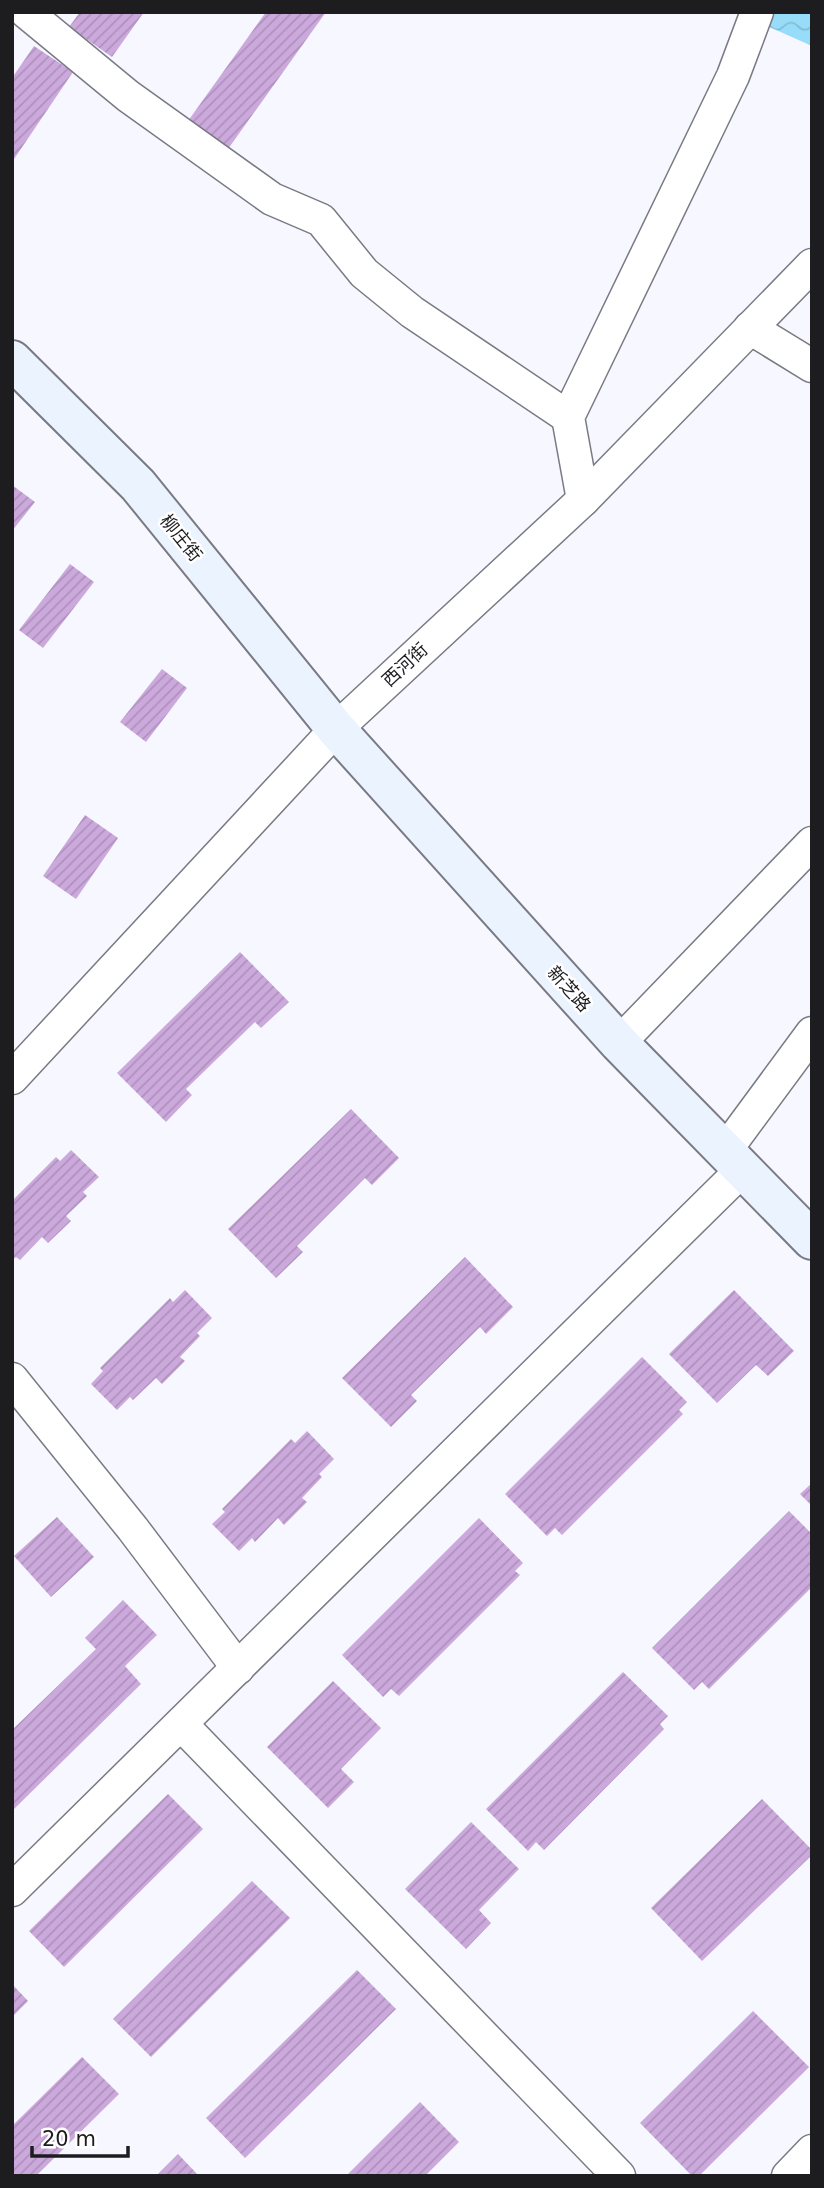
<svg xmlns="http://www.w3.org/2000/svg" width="824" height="2188" font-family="'DejaVu Sans','Noto Sans SC',sans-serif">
  <defs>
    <pattern id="water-waves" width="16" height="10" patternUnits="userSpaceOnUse" patternTransform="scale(1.75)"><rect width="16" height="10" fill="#97ddf9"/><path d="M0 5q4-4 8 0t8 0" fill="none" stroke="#82bdd5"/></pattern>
    <pattern id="building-hatch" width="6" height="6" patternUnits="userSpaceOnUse" patternTransform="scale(1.75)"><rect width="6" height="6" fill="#cca9dc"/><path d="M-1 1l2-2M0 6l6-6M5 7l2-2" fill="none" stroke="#af91bc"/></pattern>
  </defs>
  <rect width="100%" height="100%" fill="#f6f7ff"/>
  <path fill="url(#water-waves)" d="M736,12H812V46Z"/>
  <g fill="url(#building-hatch)">
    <path d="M80,12H144L112,57L69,27Z"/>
    <path d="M266,12H326L228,149L188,121Z"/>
    <path d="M34,46L73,72L12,162V78Z"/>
    <path d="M12,485L35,502L12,531Z"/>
    <path d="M70,564L94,582L43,648L19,630Z"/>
    <path d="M162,669L187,688L146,742L120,722Z"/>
    <path d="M85,815L118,838L76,899L43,876Z"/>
    <path d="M240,952L289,1002L261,1028L255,1022L186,1089L192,1095L166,1122L117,1073Z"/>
    <path d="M351,1109L399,1158L372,1185L365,1178L297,1246L303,1252L276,1278L228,1229Z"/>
    <path d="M71,1150L99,1177L83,1192L87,1196L66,1216L71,1221L48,1243L42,1237L20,1260L16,1257L12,1260V1201L56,1157L60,1161Z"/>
    <path d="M465,1257L513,1307L486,1334L480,1327L411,1395L417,1401L391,1427L342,1378Z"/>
    <path d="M185,1290L212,1318L197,1333L200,1336L180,1357L185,1361L162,1384L156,1378L133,1400L130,1397L117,1410L91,1384L103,1371L100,1368L170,1298L173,1302Z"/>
    <path d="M734,1290L794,1351L768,1376L756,1365L717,1403L669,1354Z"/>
    <path d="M642,1357L687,1402L679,1410L683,1414L562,1535L555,1528L547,1536L505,1494Z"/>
    <path d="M307,1431L334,1459L319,1474L322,1477L302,1498L307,1502L284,1525L278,1518L255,1542L252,1538L239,1551L212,1524L225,1512L222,1509L291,1439L295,1443Z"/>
    <path d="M812,1483V1506L800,1494Z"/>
    <path d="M789,1511L812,1534V1587L709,1689L702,1682L694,1690L652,1648Z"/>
    <path d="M57,1517L94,1557L51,1597L14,1556Z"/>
    <path d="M479,1518L523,1563L515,1571L520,1575L399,1696L391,1689L383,1697L342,1655Z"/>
    <path d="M123,1600L157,1635L125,1666L141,1684L12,1811V1730L96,1649L85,1638Z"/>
    <path d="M623,1672L668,1716L660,1724L664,1729L544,1850L536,1842L528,1851L486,1809Z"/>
    <path d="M333,1681L381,1728L341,1769L354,1782L328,1808L267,1747Z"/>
    <path d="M168,1794L203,1829L64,1967L29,1931Z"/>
    <path d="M762,1799L812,1850V1855L702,1961L651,1908Z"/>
    <path d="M471,1822L519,1869L479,1910L491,1923L466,1949L405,1889Z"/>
    <path d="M252,1881L290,1918L151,2057L113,2019Z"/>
    <path d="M357,1970L396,2009L245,2158L206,2118Z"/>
    <path d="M12,1984L28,2001L12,2017Z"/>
    <path d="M753,2011L809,2067L699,2176H692L640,2123Z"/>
    <path d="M82,2057L119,2094L36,2176H12V2126Z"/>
    <path d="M420,2102L459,2142L425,2176H346Z"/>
    <path d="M178,2154L199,2176H156Z"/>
  </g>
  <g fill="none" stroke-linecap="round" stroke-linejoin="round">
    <defs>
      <g id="minor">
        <path d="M26,12L128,96L272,199L321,220L364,273L412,312L568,417"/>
        <path d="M750,328L812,366"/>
        <path d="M583,500L568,417L733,76L757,12"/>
        <path d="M619,1043L812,843"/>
        <path d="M12,1078L336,729L583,500L812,265"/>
        <path d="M725,1151L812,1033"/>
        <path d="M12,1379L133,1529L238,1668"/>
        <path d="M181,1724L619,2176"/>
        <path d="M12,1890L743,1169"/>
        <path d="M788,2176L812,2151"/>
      </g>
      <path id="secondary" d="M12,360L138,485L336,729L619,1043L812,1240"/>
    </defs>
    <use href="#minor" stroke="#797a83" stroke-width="35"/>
    <use href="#secondary" stroke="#797a83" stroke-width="42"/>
    <use href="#minor" stroke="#fff" stroke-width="32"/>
    <use href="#secondary" stroke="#ebf3fe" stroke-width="38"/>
  </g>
  <g text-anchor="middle" stroke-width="5" stroke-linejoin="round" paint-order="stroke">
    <g font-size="18" fill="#1d1d20" stroke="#fff">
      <text transform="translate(181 538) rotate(51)" y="6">柳庄街</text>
      <text transform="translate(405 665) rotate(-43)" y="6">西河街</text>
      <text transform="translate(569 989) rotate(48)" y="6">新芝路</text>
    </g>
  </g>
  <rect width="824" height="2188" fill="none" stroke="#1d1d20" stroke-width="28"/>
  <path d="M32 2146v10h96v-10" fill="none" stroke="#1d1d20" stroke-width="3.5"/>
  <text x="42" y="2146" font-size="21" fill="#1d1d20" stroke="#ffffff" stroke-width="5" paint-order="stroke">20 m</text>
</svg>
